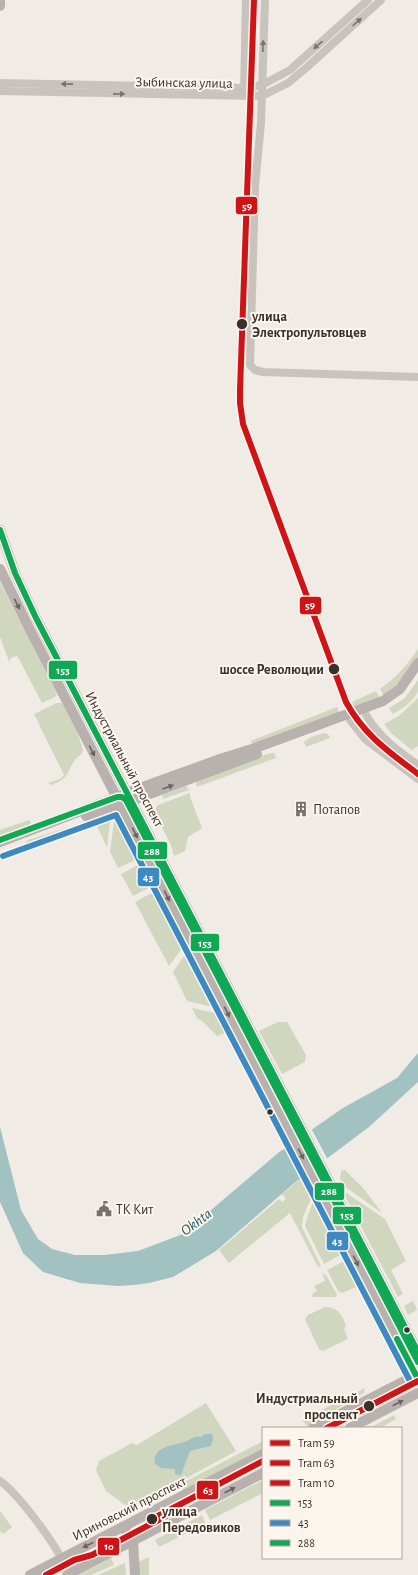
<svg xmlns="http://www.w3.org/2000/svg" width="418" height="1575" font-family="'Alegreya Sans',sans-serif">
  <rect width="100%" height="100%" fill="#f0ebe5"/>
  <g fill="#d1d6bf">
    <path d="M0,582L57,694L55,697L42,703L19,659L17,656L13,657L10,659V664L0,637Z"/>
    <path d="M418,649V658L403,680L384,696L380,689C396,678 407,665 418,649Z"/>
    <path d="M418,680C418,683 418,687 418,690C416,700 401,709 393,714L389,708L404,699Z"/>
    <path d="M376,691L380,698L355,708L352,702Z"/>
    <path d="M418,698V746L412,750L392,734L384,724L399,716Z"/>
    <path d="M57,703H62L77,731L83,750C82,755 78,756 75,760C65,775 70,778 51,785L48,783L60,779L64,775L34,714Z"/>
    <path d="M337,707L340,714L252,744L251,741Z"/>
    <path d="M324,733L328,734L330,738L306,747L304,742L311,737Z"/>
    <path d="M274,753L276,758L197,787L196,782L222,770L267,754Z"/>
    <path d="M186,786L189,790L163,799L162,795Z"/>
    <path d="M190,793V797L202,828L188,837L185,851L174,856L171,845L155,814L154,811L158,805Z"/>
    <path d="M94,819L96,823L24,850V844L28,840Z"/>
    <path d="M29,820L32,826L0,839V830Z"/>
    <path d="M107,822H110L107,847L97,826Z"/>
    <path d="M114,822H116L135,860L118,868L110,852Z"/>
    <path d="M142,863L153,876L156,884L133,896L121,874Z"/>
    <path d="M159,889L184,935L183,947L169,966L135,902Z"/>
    <path d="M190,948L222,1009L187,1001L173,972Z"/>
    <path d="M192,1008L225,1015L231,1028L230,1031L217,1036L202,1021L197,1018Z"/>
    <path d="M278,1022H287L306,1055L305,1062L282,1074L259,1031Z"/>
    <path d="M345,1170L364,1189L382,1213L340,1183L341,1171Z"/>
    <path d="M304,1176L313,1194L303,1217L302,1227L321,1266L318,1267L290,1213L229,1263L219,1250L279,1199L282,1202L286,1199L282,1194Z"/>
    <path d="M342,1190L385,1219L406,1261L391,1270L403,1294L398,1297Z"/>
    <path d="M315,1197L344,1253L324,1264L305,1226L307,1218Z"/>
    <path d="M348,1259L361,1285L342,1293L338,1291L327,1270Z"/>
    <path d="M322,1273L326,1275L337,1295L336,1297H313L312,1294L317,1291L314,1286L325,1281Z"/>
    <path d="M413,1301L417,1310L408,1315L404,1306Z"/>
    <path d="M325,1307C337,1306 343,1316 346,1326L344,1329L348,1339L323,1351L319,1349L305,1319L308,1315Z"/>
    <path d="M365,1388L364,1393C344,1403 327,1416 307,1426L302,1420Z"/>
    <path d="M206,1403L236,1451L132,1508L124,1504L106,1491L96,1470L99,1461L132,1443L137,1445Z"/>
    <path d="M394,1415L396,1419L380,1428H363L367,1426H373Z"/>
    <path d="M263,1441V1449L184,1490L182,1488L143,1508L139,1509L149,1501L169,1490Z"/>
    <path d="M263,1480V1493L210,1520L205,1510Z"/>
    <path d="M0,1511L12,1527L3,1534L0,1531Z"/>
    <path d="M202,1515L205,1522L203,1525L159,1547L155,1540Z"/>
    <path d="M149,1557V1575H138V1562Z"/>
    <path d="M111,1558L114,1565L91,1575H79Z"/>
    <path d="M125,1563L126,1575H98Z"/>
  </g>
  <g fill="#a1c2c1">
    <path d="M418,1053V1082L369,1127L293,1184L216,1251L173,1277L149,1283L134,1285L118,1286L80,1283L43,1272L23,1253L0,1202V1127L21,1210L38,1239L52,1249L75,1255H105L138,1251L183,1234L278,1153L343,1108L397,1078Z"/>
    <path d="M205,1434H212L213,1439L211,1446L190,1451L181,1475L175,1474V1469L161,1468L155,1464C152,1445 175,1446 187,1441C193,1438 194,1436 201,1437Z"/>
  </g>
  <path fill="#f0ebe5" d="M311,1128L328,1160L305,1178L288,1144Z"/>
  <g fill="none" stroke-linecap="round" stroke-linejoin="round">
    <g stroke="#c9c3be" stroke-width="8">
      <path d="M265,0L261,123L255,186L250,365L255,370L263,372L418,377"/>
      <path d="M0,83L244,88L262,85L290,70L368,0"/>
      <path d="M0,91L262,96L288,83L306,68L381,0"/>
      <path d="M244,92L246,0"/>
      <path d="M366,715C379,737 397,750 418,765"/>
      <path d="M350,720L365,739L418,779"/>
      <path d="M0,1481C17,1492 52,1540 61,1558"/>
    </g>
    <g stroke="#b8b1ad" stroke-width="10">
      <path d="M0,6V0"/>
      <path d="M0,530L15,573L36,618L418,1352"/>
      <path d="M0,569L30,630L418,1379"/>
      <path d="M86,816L120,805L257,754"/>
      <path d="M0,842L151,784L220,759L258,747L383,701L400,689L418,663"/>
      <path d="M313,1428L418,1374"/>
      <path d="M350,1428L418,1393"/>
      <path d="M123,1527L133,1540L135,1575"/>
      <path d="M30,1575L263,1454"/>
      <path d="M67,1575L263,1473"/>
    </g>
    <defs>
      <g id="bus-1">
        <path d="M0,530L15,573L36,618L418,1352"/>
        <path d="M397,1339L418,1379"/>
      </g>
      <path id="bus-2" d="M3,856L116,815L411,1383"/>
      <path id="bus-3" d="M0,840L117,797H122L126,800L418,1362"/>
    </defs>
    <use href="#bus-1" stroke="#fbf5ee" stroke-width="9"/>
    <use href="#bus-2" stroke="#fbf5ee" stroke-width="9"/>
    <use href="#bus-3" stroke="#fbf5ee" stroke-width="9"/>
    <use href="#bus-1" stroke="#10a855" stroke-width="6"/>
    <use href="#bus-2" stroke="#3d8ac2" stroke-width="6"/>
    <use href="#bus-3" stroke="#10a855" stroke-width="6"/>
    <defs>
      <path id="tram-1" d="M254,0L240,390V403L243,424L346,702C364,735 389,752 418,774"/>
      <g id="tram-2">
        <path d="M327,1428L418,1381"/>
        <path d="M152,1519L263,1461"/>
      </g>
      <path id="tram-3" d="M46,1575L74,1560L92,1555L170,1514"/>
    </defs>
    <use href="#tram-1" stroke="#fbf5ee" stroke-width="9"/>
    <use href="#tram-2" stroke="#fbf5ee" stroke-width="9"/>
    <use href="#tram-3" stroke="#fbf5ee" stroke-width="9"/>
    <use href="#tram-1" stroke="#ce1417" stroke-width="6"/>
    <use href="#tram-2" stroke="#ce1417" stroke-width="6"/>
    <use href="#tram-3" stroke="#ce1417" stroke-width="6"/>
  </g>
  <defs><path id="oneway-solid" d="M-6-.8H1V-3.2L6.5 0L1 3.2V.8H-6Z"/></defs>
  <g fill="#7b726d">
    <use href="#oneway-solid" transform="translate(357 22) rotate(-42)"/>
    <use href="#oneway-solid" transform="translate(318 45) rotate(139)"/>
    <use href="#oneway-solid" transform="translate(263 46) rotate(-88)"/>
    <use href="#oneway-solid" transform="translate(67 84) rotate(-179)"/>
    <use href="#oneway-solid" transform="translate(119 94) rotate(1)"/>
  </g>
  <g fill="#6d645f">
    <use href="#oneway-solid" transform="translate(17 604) rotate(63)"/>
    <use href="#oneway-solid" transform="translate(92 751) rotate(63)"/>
    <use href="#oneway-solid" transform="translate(168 787) rotate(-20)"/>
    <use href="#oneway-solid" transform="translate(135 833) rotate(63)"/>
    <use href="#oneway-solid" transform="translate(167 896) rotate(63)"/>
    <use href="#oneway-solid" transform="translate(227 1012) rotate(63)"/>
    <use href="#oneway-solid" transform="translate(301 1154) rotate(62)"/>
    <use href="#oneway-solid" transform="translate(356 1261) rotate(63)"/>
    <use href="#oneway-solid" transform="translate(398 1403) rotate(-27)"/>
    <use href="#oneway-solid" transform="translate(230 1490) rotate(-27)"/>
    <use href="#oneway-solid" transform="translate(88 1545) rotate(153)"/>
  </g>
  <defs>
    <symbol id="building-bare" viewBox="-9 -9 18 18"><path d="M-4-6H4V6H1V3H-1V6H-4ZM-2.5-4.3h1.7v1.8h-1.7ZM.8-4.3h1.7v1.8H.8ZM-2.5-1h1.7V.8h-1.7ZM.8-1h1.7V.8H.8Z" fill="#7a716c" stroke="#fbf5ee" stroke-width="2.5" paint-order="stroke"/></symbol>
    <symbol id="civic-bare" viewBox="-9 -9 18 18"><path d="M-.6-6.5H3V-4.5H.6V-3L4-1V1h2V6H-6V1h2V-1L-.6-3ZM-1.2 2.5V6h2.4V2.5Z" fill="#7a716c" stroke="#fbf5ee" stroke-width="2.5" paint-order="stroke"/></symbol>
  </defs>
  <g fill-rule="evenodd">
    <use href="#building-bare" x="290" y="798" width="22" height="22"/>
    <use href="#civic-bare" x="93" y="1198" width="22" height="22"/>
  </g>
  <g fill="#3b302b" stroke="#fbf5ee" stroke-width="1.5">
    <circle cx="242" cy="324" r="6"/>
    <circle cx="334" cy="669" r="6"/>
    <circle cx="270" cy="1112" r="3.5"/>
    <circle cx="407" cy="1330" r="3.5"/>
    <circle cx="369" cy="1406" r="6"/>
    <circle cx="152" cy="1519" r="6"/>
  </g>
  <g text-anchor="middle" stroke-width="4" stroke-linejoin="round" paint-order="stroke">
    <g font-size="14" fill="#3b302b" stroke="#fbf5ee">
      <text transform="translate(184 82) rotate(1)" y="5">Зыбинская улица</text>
      <text transform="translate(125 759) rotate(62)" y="5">Индустриальный проспект</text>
      <text transform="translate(129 1508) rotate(-27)" y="5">Ириновский проспект</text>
    </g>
    <g font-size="14" font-weight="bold" fill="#3b302b" stroke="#fbf5ee" text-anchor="start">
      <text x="252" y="321">улица<tspan x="252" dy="16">Электропультовцев</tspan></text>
      <text x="324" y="674" text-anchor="end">шоссе Революции</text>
      <text x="358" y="1403" text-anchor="end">Индустриальный<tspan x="358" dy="16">проспект</tspan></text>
      <text x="162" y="1516">улица<tspan x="162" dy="16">Передовиков</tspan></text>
    </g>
    <g font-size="14" fill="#3b302b" stroke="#fbf5ee" text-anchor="start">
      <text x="313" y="814">Потапов</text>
      <text x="116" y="1214">ТК Кит</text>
    </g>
    <g font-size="15" font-style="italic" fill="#1f5a5e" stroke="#fbf5ee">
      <text transform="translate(196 1222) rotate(-37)" y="5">Okhta</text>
    </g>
  </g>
  <g stroke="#fbf5ee" stroke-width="1.5">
    <rect x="235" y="196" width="23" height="19" rx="4" fill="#ce1417"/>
    <rect x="299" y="596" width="23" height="19" rx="4" fill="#ce1417"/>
    <rect x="48" y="660" width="30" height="20" rx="4" fill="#10a855"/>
    <rect x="137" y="841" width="31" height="19" rx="4" fill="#10a855"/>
    <rect x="137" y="867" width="23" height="20" rx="4" fill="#3d8ac2"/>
    <rect x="190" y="933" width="30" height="19" rx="4" fill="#10a855"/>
    <rect x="314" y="1182" width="31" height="19" rx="4" fill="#10a855"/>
    <rect x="332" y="1206" width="30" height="19" rx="4" fill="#10a855"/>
    <rect x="326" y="1231" width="23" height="20" rx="4" fill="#3d8ac2"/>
    <rect x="196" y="1480" width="23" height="20" rx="4" fill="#ce1417"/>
    <rect x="97" y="1537" width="23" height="19" rx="4" fill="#ce1417"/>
  </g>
  <g font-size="11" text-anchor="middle" font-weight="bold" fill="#fff">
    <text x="247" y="210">59</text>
    <text x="310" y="609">59</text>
    <text x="63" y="674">153</text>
    <text x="152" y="855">288</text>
    <text x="148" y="881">43</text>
    <text x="205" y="947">153</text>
    <text x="329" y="1195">288</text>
    <text x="347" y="1219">153</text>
    <text x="337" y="1245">43</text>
    <text x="208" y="1494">63</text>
    <text x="109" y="1550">10</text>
  </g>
  <rect x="262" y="1427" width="140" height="132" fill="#fbf5ee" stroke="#aea6a0"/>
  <rect x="270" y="1440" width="20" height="6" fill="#ce1417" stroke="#aea6a0"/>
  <text x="298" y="1447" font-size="12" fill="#3b302b">Tram 59</text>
  <rect x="270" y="1460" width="20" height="6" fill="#ce1417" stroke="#aea6a0"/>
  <text x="298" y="1467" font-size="12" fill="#3b302b">Tram 63</text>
  <rect x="270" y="1480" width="20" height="6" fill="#ce1417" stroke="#aea6a0"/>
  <text x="298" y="1487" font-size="12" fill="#3b302b">Tram 10</text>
  <rect x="270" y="1500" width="20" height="6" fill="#10a855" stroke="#aea6a0"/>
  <text x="298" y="1507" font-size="12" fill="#3b302b">153</text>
  <rect x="270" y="1520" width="20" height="6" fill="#3d8ac2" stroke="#aea6a0"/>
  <text x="298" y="1527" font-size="12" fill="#3b302b">43</text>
  <rect x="270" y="1540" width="20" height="6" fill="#10a855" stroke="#aea6a0"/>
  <text x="298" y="1547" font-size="12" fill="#3b302b">288</text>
</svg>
